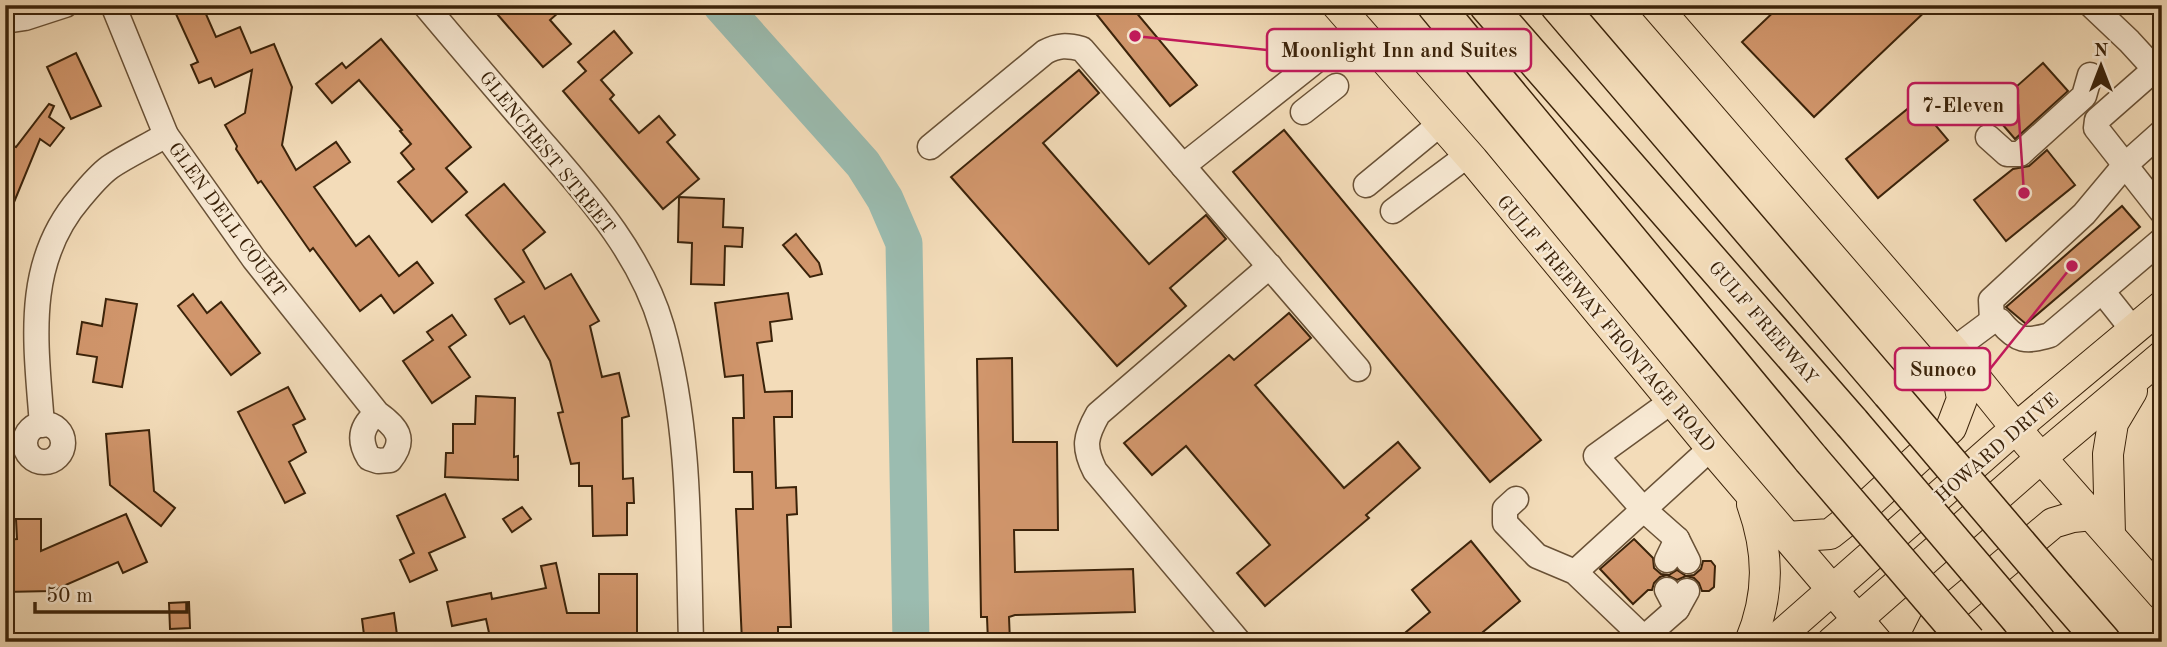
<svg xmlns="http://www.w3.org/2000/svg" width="2167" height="647" font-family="'Old Standard TT',serif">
  <rect width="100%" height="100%" fill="#f3dcb9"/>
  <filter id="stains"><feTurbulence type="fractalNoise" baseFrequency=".00286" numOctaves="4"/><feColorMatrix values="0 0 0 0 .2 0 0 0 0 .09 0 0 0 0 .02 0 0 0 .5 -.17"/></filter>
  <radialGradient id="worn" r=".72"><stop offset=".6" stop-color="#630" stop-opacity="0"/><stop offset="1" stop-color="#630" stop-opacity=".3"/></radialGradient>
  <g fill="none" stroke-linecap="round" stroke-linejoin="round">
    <path stroke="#9bbcb0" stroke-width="37" d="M721,5L863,164L885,199L904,243L911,642"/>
  </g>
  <g fill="#d1966c" stroke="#3b230a" stroke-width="2">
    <path d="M196,5H202L216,37L240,27L251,53L274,44L292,87L282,145L296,170L336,142L350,162L314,187L356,246L369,236L399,276L417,262L433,283L394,313L381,295L360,311L313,248L310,251L261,181L258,183L236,149L237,146L225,125L245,113L252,70L215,87L211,78L199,83L191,65L198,62L176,14Z"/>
    <path d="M509,5H567L550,20L571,44L543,67L498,15Z"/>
    <path d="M1089,5H1130L1197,85L1170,106Z"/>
    <path d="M1781,5H1932L1814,117L1742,42Z"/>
    <path d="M614,31L632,53L601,80L614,95L610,99L639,133L659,116L675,135L667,142L699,179L663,209L563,91L586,71L578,62Z"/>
    <path d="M381,39L471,147L446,168L467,192L432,222L398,182L414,169L401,153L411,144L400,131L402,130L359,80L332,103L316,84L342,63L346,68Z"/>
    <path d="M76,53L101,106L71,119L47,67Z"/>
    <path d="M2043,63L2068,91L2015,139L1990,110Z"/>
    <path d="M1079,70L1099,93L1043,143L1149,264L1206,215L1226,239L1170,288L1186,306L1117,366L951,177Z"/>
    <path d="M1916,102L1948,140L1878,198L1846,159Z"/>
    <path d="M49,104L54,106L49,117L64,128L50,146L40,139L5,224V143L16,147Z"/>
    <path d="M1284,130L1541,440L1490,482L1233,172Z"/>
    <path d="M2047,150L2075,185L2006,241L1974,200L2013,169L2029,166Z"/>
    <path d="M504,184L545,232L523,250L545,289L571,274L599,321L590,326L602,377L619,373L629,416L622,418L623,479L633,478L634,503H627V535L593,536L592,486H579V463L571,464L558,413L563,412L550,361L524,316L510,324L495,299L524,282L466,215Z"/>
    <path d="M679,197L724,199L723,227L743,228L742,247L725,246L724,285L691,284L692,243L678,242Z"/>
    <path d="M2122,206L2140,227L2026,324L2006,307Z"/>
    <path d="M796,234L819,263L822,274L810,277L783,245Z"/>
    <path d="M788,293L792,319L770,322L772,341L757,343L765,392L792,391V417H774L776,488L796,487L797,514L787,515L791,627H778V642H742L736,509H753L752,472H734L733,418H744L743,375L725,377L715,303Z"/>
    <path d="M193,294L207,313L221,302L260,353L231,375L178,306Z"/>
    <path d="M106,299L137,304L122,387L93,382L97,357L77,354L82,322L102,326Z"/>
    <path d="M1289,313L1311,338L1255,385L1344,488L1398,442L1420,468L1366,515L1369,518L1265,606L1237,573L1270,545L1186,446L1152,475L1124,443L1229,355L1234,360Z"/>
    <path d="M452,315L466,335L449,347L470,377L432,403L403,361L433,340L427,332Z"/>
    <path d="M1012,358L1013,442H1057L1058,530H1014L1015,572L1133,569L1135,612L1015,615L1009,617L1010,642H988L987,617H981L977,359Z"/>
    <path d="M288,387L305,419L293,425L306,452L289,462L305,493L285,503L238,412Z"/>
    <path d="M476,396L515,398L514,457L518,456V480L445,477L446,453H453V424H475Z"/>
    <path d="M149,430L154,491L175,508L161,526L110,485L106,434Z"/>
    <path d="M445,494L465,537L429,553L437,570L410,582L400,560L414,553L397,516Z"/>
    <path d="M522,507L531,519L512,532L503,519Z"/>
    <path d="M126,514L147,562L123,573L118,562L52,591L5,592V540L17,539L16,519H41V551Z"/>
    <path d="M1634,539L1653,558L1654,568L1661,574L1669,575L1677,570L1686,576L1694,575L1701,569L1703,561H1711L1715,566L1714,587L1709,591H1702L1699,583L1694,578L1686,576L1677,580L1667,575L1660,577L1654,583L1652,590H1648L1633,604L1600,569Z"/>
    <path d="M1471,541L1520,601L1471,642H1394L1430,612L1412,590Z"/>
    <path d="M556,563L567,613H599V574H637V640L491,642L486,619L452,626L447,602L491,593L492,599L546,588L541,566Z"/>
    <path d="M189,602L190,628L170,629L169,603Z"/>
    <path d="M394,613L398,642H381L380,633L364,635L362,619Z"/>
  </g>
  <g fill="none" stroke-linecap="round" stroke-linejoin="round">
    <defs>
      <g id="minor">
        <path d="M113,5L166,135L254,259L377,413C397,427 407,439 390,460L378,461L369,458C358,440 361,426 377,413"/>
        <path d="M425,5C461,48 498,91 535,134C585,192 640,251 662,327C691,429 688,536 691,642"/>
        <path d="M2091,5L2129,41L2162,77"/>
        <path d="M5,21L25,18L65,5"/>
        <path d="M2155,69L2097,120L2096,128L2162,212"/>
        <path d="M1303,112L1336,86"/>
        <path d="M1988,137L2007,154H2020L2084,96L2090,75"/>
        <path d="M930,147L1045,52C1058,45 1067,45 1082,49L1358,369"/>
        <path d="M1183,166L1357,28"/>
        <path d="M1366,185L1440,124"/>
        <path d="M1393,211L1468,155"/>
        <path d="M2102,291L2133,330"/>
        <path d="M1992,321L1991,300L2084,214L2125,165L2162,132"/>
        <path d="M1953,350L1992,321H2000C2017,342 2026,342 2050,335L2162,240"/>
        <path d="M1672,401L1596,456L1643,509L1677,539"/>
        <circle cx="44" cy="443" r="19"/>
        <path d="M42,425C36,344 23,264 80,198C89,187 99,175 110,167C128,155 148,146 166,135"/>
        <path d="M1516,499L1505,509V523L1537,556L1575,572L1648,642"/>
        <path d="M1667,560L1677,539L1688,561"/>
        <path d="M1575,572L1711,448"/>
        <path d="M1667,590L1677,609L1687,591"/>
        <path d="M1644,638L1677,609"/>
        <path d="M1239,642L1095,471C1083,447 1085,437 1098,414L1270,266"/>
      </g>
      <g id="major">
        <path d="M1337,5L1473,160L1711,448L1877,642"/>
        <path d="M1655,5L1953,350L2028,443L2162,595"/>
        <path d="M2110,535L2108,454L2113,423L2132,391"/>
        <path d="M1787,537L1830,534L1868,504L1951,428L1962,399L1954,355"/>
        <path d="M1750,642C1770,594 1769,552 1752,504"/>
        <path d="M1773,642L2016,428L2162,306"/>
        <path d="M1832,642L2041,458L2162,356"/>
        <path d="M1925,642L1935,622L2053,523L2073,517L2092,515"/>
      </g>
      <g id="highway">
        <path d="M1435,5L1811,459"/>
        <path d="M1487,5L1852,423"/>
        <path d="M1558,5L1890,393"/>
        <path d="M2057,589L2103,642"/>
        <path d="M2019,619L2038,642"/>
      </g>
    </defs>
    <use href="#minor" stroke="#695136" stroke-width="27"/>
    <use href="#major" stroke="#3b230a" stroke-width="32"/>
    <use href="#highway" stroke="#3b230a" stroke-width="38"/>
    <use href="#minor" stroke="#f7e8d2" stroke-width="24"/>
    <use href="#major" stroke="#f3dcb9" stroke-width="30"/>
    <use href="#highway" stroke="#f3dcb9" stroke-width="35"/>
    <defs>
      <g id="highway-bridge">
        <path d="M1890,393L2057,589"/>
        <path d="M1852,423L2019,619"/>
        <path d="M1811,459L1968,642"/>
      </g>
    </defs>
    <use href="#highway-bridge" stroke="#3b230a" stroke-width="38" stroke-linecap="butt"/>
    <use href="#highway-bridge" stroke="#f3dcb9" stroke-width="35"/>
  </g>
  <g text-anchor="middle" stroke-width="5" stroke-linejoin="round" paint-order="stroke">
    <g font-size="19" fill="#3b230a" stroke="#f7e8d2">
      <text transform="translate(548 152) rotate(51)" y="7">GLENCREST STREET</text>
      <text transform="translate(228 219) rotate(54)" y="7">GLEN DELL COURT</text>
      <text transform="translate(1764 322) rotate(49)" y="7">GULF FREEWAY</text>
      <text transform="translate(1607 323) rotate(50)" y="7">GULF FREEWAY FRONTAGE ROAD</text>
      <text transform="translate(1996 447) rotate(-41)" y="7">HOWARD DRIVE</text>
    </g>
  </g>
  <path fill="none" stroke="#c2185b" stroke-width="2.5" d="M1135 36L1267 50M2024 193L2018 104M2072 266L1990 369"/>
  <g fill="#c2185b" stroke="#f7e8d2" stroke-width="2.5">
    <circle cx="1135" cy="36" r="7"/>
    <circle cx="2024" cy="193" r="7"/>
    <circle cx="2072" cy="266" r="7"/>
  </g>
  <g fill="#f7e8d2" stroke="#c2185b" stroke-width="2.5">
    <rect x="1267" y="29" width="264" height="42" rx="7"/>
    <rect x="1908" y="83" width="110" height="42" rx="7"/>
    <rect x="1895" y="348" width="95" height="42" rx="7"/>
  </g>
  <g font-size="21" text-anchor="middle" font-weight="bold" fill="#3b230a">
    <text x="1399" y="57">Moonlight Inn and Suites</text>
    <text x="1963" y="112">7-Eleven</text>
    <text x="1943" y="376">Sunoco</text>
  </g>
  <rect width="2167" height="647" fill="none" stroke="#f3dcb9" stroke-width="28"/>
  <rect x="7" y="7" width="2153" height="633" fill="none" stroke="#3b230a" stroke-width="3.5"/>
  <rect x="14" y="14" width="2139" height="619" fill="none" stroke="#3b230a" stroke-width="2"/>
  <g transform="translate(2101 66)" stroke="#f7e8d2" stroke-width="5" paint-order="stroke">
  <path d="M0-5L12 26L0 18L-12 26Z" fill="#3b230a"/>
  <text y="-10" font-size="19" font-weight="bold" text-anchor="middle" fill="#3b230a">N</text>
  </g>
  <path d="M35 602v10h152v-10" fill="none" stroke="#3b230a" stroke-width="3.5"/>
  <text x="46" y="602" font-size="21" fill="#3b230a" stroke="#f7e8d2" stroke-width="5" paint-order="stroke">50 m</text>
  <rect width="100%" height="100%" filter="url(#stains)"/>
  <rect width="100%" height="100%" fill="url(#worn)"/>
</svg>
